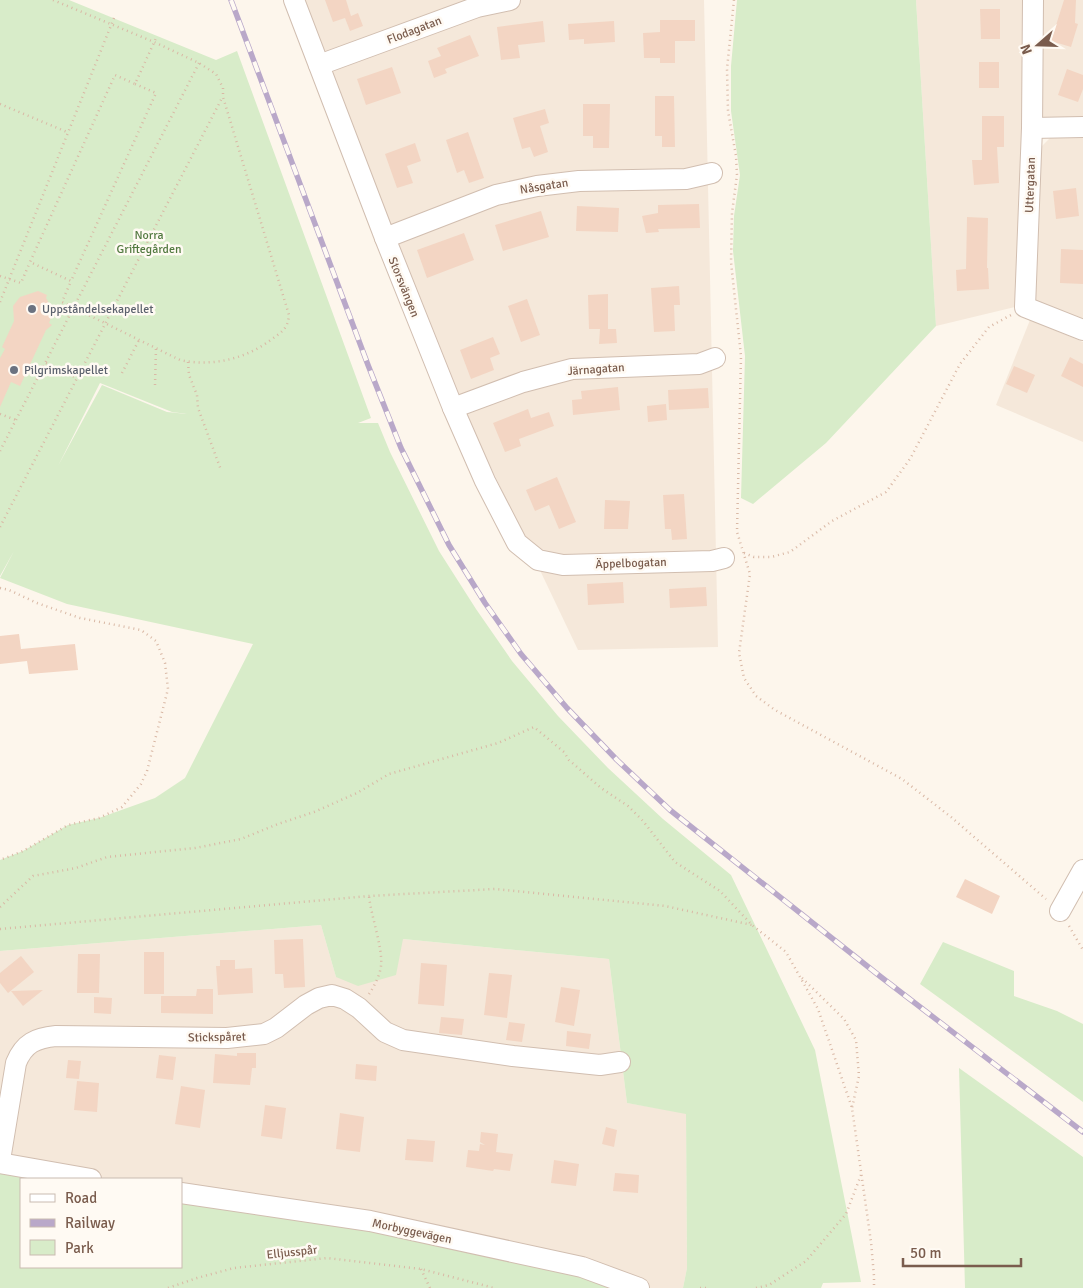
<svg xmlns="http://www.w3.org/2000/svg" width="1083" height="1288" font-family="Signika,sans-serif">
  <rect width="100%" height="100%" fill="#fdf6ec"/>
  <g fill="#f5e8da">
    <path d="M303,0H704L718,647L578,650L454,390Z"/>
    <path d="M916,0H1026L1019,306L936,326Z"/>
    <path d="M1042,0H1083V118H1041Z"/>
    <path d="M1052,136L1083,137V320L1032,299L1038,150Z"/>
    <path d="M1030,320L1083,342V442L996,405Z"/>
    <path d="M321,925L336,977L403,939L609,959L627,1103L686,1113L687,1268L683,1288H639L181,1193V1179H91L0,1163V951Z"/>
  </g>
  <g fill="#d8ecc9" fill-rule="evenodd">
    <path d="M0,0H69L216,60L237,51L371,418L358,423H378L390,452L439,551L476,609L512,661L558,716L608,768L663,819L731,875L815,1050L861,1282L823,1283L821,1288H683L687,1268L686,1114L627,1103L609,959L403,939L396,975L358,986L336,977L321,925L0,951V860L23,851L68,825L99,818L155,798L185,778L253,644L67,604L0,578L14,551L0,576ZM100,383L172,412L187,414L167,412L102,385L58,466Z"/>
    <path d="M737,0H916L936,326L826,443L753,504L741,498L745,356L733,251L734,216L740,175L731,111V66Z"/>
    <path d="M943,942L1014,971V996L1057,1011L1083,1024V1102L920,984Z"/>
    <path d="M959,1068L1083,1157V1288H965Z"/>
    <path d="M0,1163L91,1179H21V1267H181V1193L370,1221L639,1288H0Z"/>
  </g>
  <g fill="#f3d5c3">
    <path d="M325,0H346L351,16L358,13L363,26L350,31L345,18L333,22Z"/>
    <path d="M1064,0H1076L1075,23L1078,24L1071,47L1051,41Z"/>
    <path d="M980,9H1000V39H981Z"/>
    <path d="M660,20H695V41H675V63H660V58H644L643,33L660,32Z"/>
    <path d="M543,21L545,42L518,45L520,58L501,60L497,27Z"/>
    <path d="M614,21L615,42L584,44V39L569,40L568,24Z"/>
    <path d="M470,35L479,56L445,69L447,73L434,78L428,61L441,56L437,48Z"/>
    <rect x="979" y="62" width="20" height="26"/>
    <path d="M392,67L401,93L366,105L357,79Z"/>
    <path d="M1067,69L1083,75V89L1078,102L1058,95Z"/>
    <path d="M655,96H674L675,147H662V136H655Z"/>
    <path d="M583,104H610L609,148H593V136H583Z"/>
    <path d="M545,109L549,123L540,126L548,152L534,157L530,147L522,149L513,118Z"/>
    <path d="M982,116H1004V147H997L999,183L974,185L972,160H982Z"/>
    <path d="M468,132L484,178L469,183L464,170L457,173L446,140Z"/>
    <path d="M415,143L421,161L407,166L413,183L397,188L385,154Z"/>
    <path d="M1076,188L1079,216L1056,219L1053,191Z"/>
    <path d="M699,204L700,228L658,229L659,232L646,233L642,216L658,213V205Z"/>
    <path d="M577,206L619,208L618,232L576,231Z"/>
    <path d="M541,211L549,237L503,251L495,225Z"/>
    <path d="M967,217L988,218L987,268H988L989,289L957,291L956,270L966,269Z"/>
    <path d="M464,233L474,260L427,278L417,250Z"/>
    <path d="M1061,249L1083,250V284L1060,283Z"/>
    <path d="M679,286L680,305H674L675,331L654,332L651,288Z"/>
    <path d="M38,291L47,295L46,298L50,305L52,315L49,323L52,325L46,330L20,386L11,382L0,407V358L5,349L2,347L14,321L13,306L20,297Z"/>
    <path d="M608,294V329H616L617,343L599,344L600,329H589L588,295Z"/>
    <path d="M527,299L540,335L521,342L508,306Z"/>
    <path d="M493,337L500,354L490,358L494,370L471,379L460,350Z"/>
    <path d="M1070,357L1083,364V387L1061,376Z"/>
    <path d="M1014,366L1035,375L1027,393L1006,384Z"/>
    <path d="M618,387L620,410L573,415L572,400L582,399L581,391Z"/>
    <path d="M708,388L709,408L669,410L668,390Z"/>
    <path d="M666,404L667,420L648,422L647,406Z"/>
    <path d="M528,409L531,418L549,412L554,426L519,439L521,446L505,452L493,423Z"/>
    <path d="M557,477L576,522L559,529L549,505L535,511L526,490Z"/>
    <path d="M684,494L687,539L672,540L671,529H665L663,495Z"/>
    <path d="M605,500L630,501L628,529H604Z"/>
    <path d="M623,582L624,603L588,605L587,584Z"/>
    <path d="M706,587L707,606L670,608L669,589Z"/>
    <path d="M19,634L21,649L75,644L78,670L29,674L27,661L0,664V636Z"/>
    <path d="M965,879L1000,896L992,914L956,897Z"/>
    <path d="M303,939L305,987L284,988L283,974H275L274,940Z"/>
    <rect x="144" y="952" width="20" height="42"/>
    <path d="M78,954H100L99,993H77Z"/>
    <path d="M21,956L34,972L8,993L0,983V973Z"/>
    <path d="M220,960H235V969L252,968L253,993L218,995L216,966H220Z"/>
    <path d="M421,963L447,965L444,1006L418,1004Z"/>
    <path d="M489,973L512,975L507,1018L484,1015Z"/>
    <path d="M561,987L580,990L574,1026L555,1022Z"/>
    <path d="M197,989H213V1014L161,1013V996H196Z"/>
    <path d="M43,990L23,1006L11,991Z"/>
    <path d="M94,997L112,998L111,1014L94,1013Z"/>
    <path d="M441,1017L464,1019L462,1035L439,1033Z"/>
    <path d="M509,1022L525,1024L522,1042L506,1040Z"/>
    <path d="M567,1031L591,1034L589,1049L566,1046Z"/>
    <path d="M237,1053H256V1068H252L250,1085L213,1083L215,1054L237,1056Z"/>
    <path d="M159,1055L176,1057L173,1080L156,1078Z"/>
    <path d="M68,1060L81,1061L79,1079L66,1078Z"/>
    <path d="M356,1064L377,1066L376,1081L355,1079Z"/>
    <path d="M77,1081L99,1083L97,1112L74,1110Z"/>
    <path d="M181,1086L205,1090L200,1128L175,1124Z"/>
    <path d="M265,1105L286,1108L282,1139L261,1136Z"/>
    <path d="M340,1113L364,1117L360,1152L336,1149Z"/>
    <path d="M606,1127L617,1130L614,1147L602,1144Z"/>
    <path d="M481,1132L498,1134L496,1152L513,1154L510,1171L494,1169L493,1171L466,1167L468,1150L479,1151L480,1144L485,1145L480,1142Z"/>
    <path d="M407,1139L435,1141L433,1162L405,1160Z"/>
    <path d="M554,1160L579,1164L576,1186L551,1183Z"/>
    <path d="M615,1173L639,1175L638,1193L613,1191Z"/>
  </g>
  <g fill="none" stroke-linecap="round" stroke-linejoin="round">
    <defs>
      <g id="minor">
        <path d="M294,0L385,238L453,408L485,481L517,543L538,560L563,565L712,561L724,558"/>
        <path d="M1033,0L1032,128L1025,307L1083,330"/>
        <path d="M319,65L477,7L510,0"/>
        <path d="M1032,128L1083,127"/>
        <path d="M385,238L496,195L537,186L579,181L686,179L712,173"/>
        <path d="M453,408L523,382L572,369L699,364L715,358"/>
        <path d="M1060,911L1083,870"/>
        <path d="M0,1160L16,1063C24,1043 36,1038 56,1036L227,1038L264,1034L276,1028L306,1005L319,998L332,995L345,999L359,1008L385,1032L403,1040L513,1056L600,1065L620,1062"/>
        <path d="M0,1163L91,1179"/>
        <path d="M181,1193L370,1221L582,1267L639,1288"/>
      </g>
    </defs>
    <use href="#minor" stroke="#d1beb0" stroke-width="22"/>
    <g stroke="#d9b8a5" stroke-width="2.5" stroke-dasharray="1 4" stroke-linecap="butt">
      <path d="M53,0L154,42L199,63L216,74L223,88V97L289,315C288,328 282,332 272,339C246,359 212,367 180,360L62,302L71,281"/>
      <path d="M734,0L727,69L728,111L736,156L737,175L732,213L731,262L741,356L737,532L750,574L739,653L744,678L756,696L775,710L902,779L951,817L1046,899"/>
      <path d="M135,84L156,93L71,281L30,262L115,75L135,84L157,36"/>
      <path d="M0,104L67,132"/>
      <path d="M0,276L21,283L30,262"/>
      <path d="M0,302L114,18"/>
      <path d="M188,362L189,375L197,395L198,408L221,470"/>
      <path d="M46,363L77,378"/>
      <path d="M122,373L139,340"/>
      <path d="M155,385L156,348"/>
      <path d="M0,414L16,420"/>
      <path d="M0,451L199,63"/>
      <path d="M0,527L222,98"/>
      <path d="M744,553L754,557H771L790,552L832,521L886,492L910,459L960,364L989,327L1011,315"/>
      <path d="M0,588L9,590L37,603L80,618L141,630L156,641L165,663L168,689L147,771L141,784L122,807L99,818L68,825L23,851L0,860"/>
      <path d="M0,907L33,876L76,868L107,857L195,848L241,839L278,824L314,812L357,793L389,774L498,743L534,727L564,752L569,760L601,788L628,806L643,821L675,862L720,891L752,925L786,952L818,1009L852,1108L871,1242L874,1276V1288"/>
      <path d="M1069,926L1083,950"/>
      <path d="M0,929L369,896L495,889L665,906L752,925"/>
      <path d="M802,978L844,1019L856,1040L859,1076L852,1108"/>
      <path d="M369,994C374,987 380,975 381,966C383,948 371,916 369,896"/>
      <path d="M421,1269L430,1288"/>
      <path d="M168,1288L197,1278L234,1268L327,1258L421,1269L494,1288"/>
      <path d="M700,1288H708"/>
      <path d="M756,1288L769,1285L806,1261L846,1214L861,1175"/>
    </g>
    <use href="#minor" stroke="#fff" stroke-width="20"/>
    <defs>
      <path id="rail" d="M231,0L368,365L401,448L449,545L485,603L521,654L567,708L617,760L670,810L881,977L1083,1132"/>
    </defs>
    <use href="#rail" stroke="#b9a8c9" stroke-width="5.5"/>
    <use href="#rail" stroke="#fffaf3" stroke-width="4" stroke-dasharray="11" stroke-linecap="butt"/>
  </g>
  <g fill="#6b7280" stroke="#fffaf3" stroke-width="2">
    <circle cx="32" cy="309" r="5"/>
    <circle cx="14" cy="370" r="5"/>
  </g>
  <g text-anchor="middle" stroke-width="5" stroke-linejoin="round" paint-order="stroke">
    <g font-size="12" fill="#7a5c4d" stroke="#fffaf3">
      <text transform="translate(414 30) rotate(-21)" y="4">Flodagatan</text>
      <text transform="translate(1030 185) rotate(-88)" y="4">Uttergatan</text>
      <text transform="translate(544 186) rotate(-9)" y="4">Nåsgatan</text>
      <text transform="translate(404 287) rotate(68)" y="4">Storsvängen</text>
      <text transform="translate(596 369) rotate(-4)" y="4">Järnagatan</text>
      <text transform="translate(631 563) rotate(-2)" y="4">Äppelbogatan</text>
      <text transform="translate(217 1037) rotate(-1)" y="4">Stickspåret</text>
      <text transform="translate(412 1231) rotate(12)" y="4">Morbyggevägen</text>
      <text transform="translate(292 1252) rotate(-6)" y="4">Elljusspår</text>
    </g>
    <g font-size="12" fill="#537a41" stroke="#fffaf3">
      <text x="149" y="239">Norra<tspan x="149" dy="14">Griftegården</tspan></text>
    </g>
    <g font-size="12" fill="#5b616d" stroke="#fffaf3" text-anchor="start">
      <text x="42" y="313">Uppståndelsekapellet</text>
      <text x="24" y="374">Pilgrimskapellet</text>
    </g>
  </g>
  <rect x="20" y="1178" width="162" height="90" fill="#fffaf3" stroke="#cabbb1"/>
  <rect x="30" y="1194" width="25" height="8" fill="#ffffff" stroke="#cabbb1"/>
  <text x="65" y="1203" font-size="15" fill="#7a5c4d">Road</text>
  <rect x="30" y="1219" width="25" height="8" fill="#b9a8c9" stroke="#cabbb1"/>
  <text x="65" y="1228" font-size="15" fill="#7a5c4d">Railway</text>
  <rect x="30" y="1240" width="25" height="15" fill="#d8ecc9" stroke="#cabbb1"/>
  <text x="65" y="1253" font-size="15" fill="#7a5c4d">Park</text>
  <g transform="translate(1038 45) rotate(250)" stroke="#fffaf3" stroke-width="4" paint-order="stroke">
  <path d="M0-4L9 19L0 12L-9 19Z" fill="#7a5c4d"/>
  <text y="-8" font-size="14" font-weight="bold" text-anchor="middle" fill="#7a5c4d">N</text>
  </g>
  <path d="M903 1258v8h118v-8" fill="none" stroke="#7a5c4d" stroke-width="2.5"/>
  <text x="910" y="1258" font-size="15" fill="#7a5c4d" stroke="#fffaf3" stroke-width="4" paint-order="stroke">50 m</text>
</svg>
